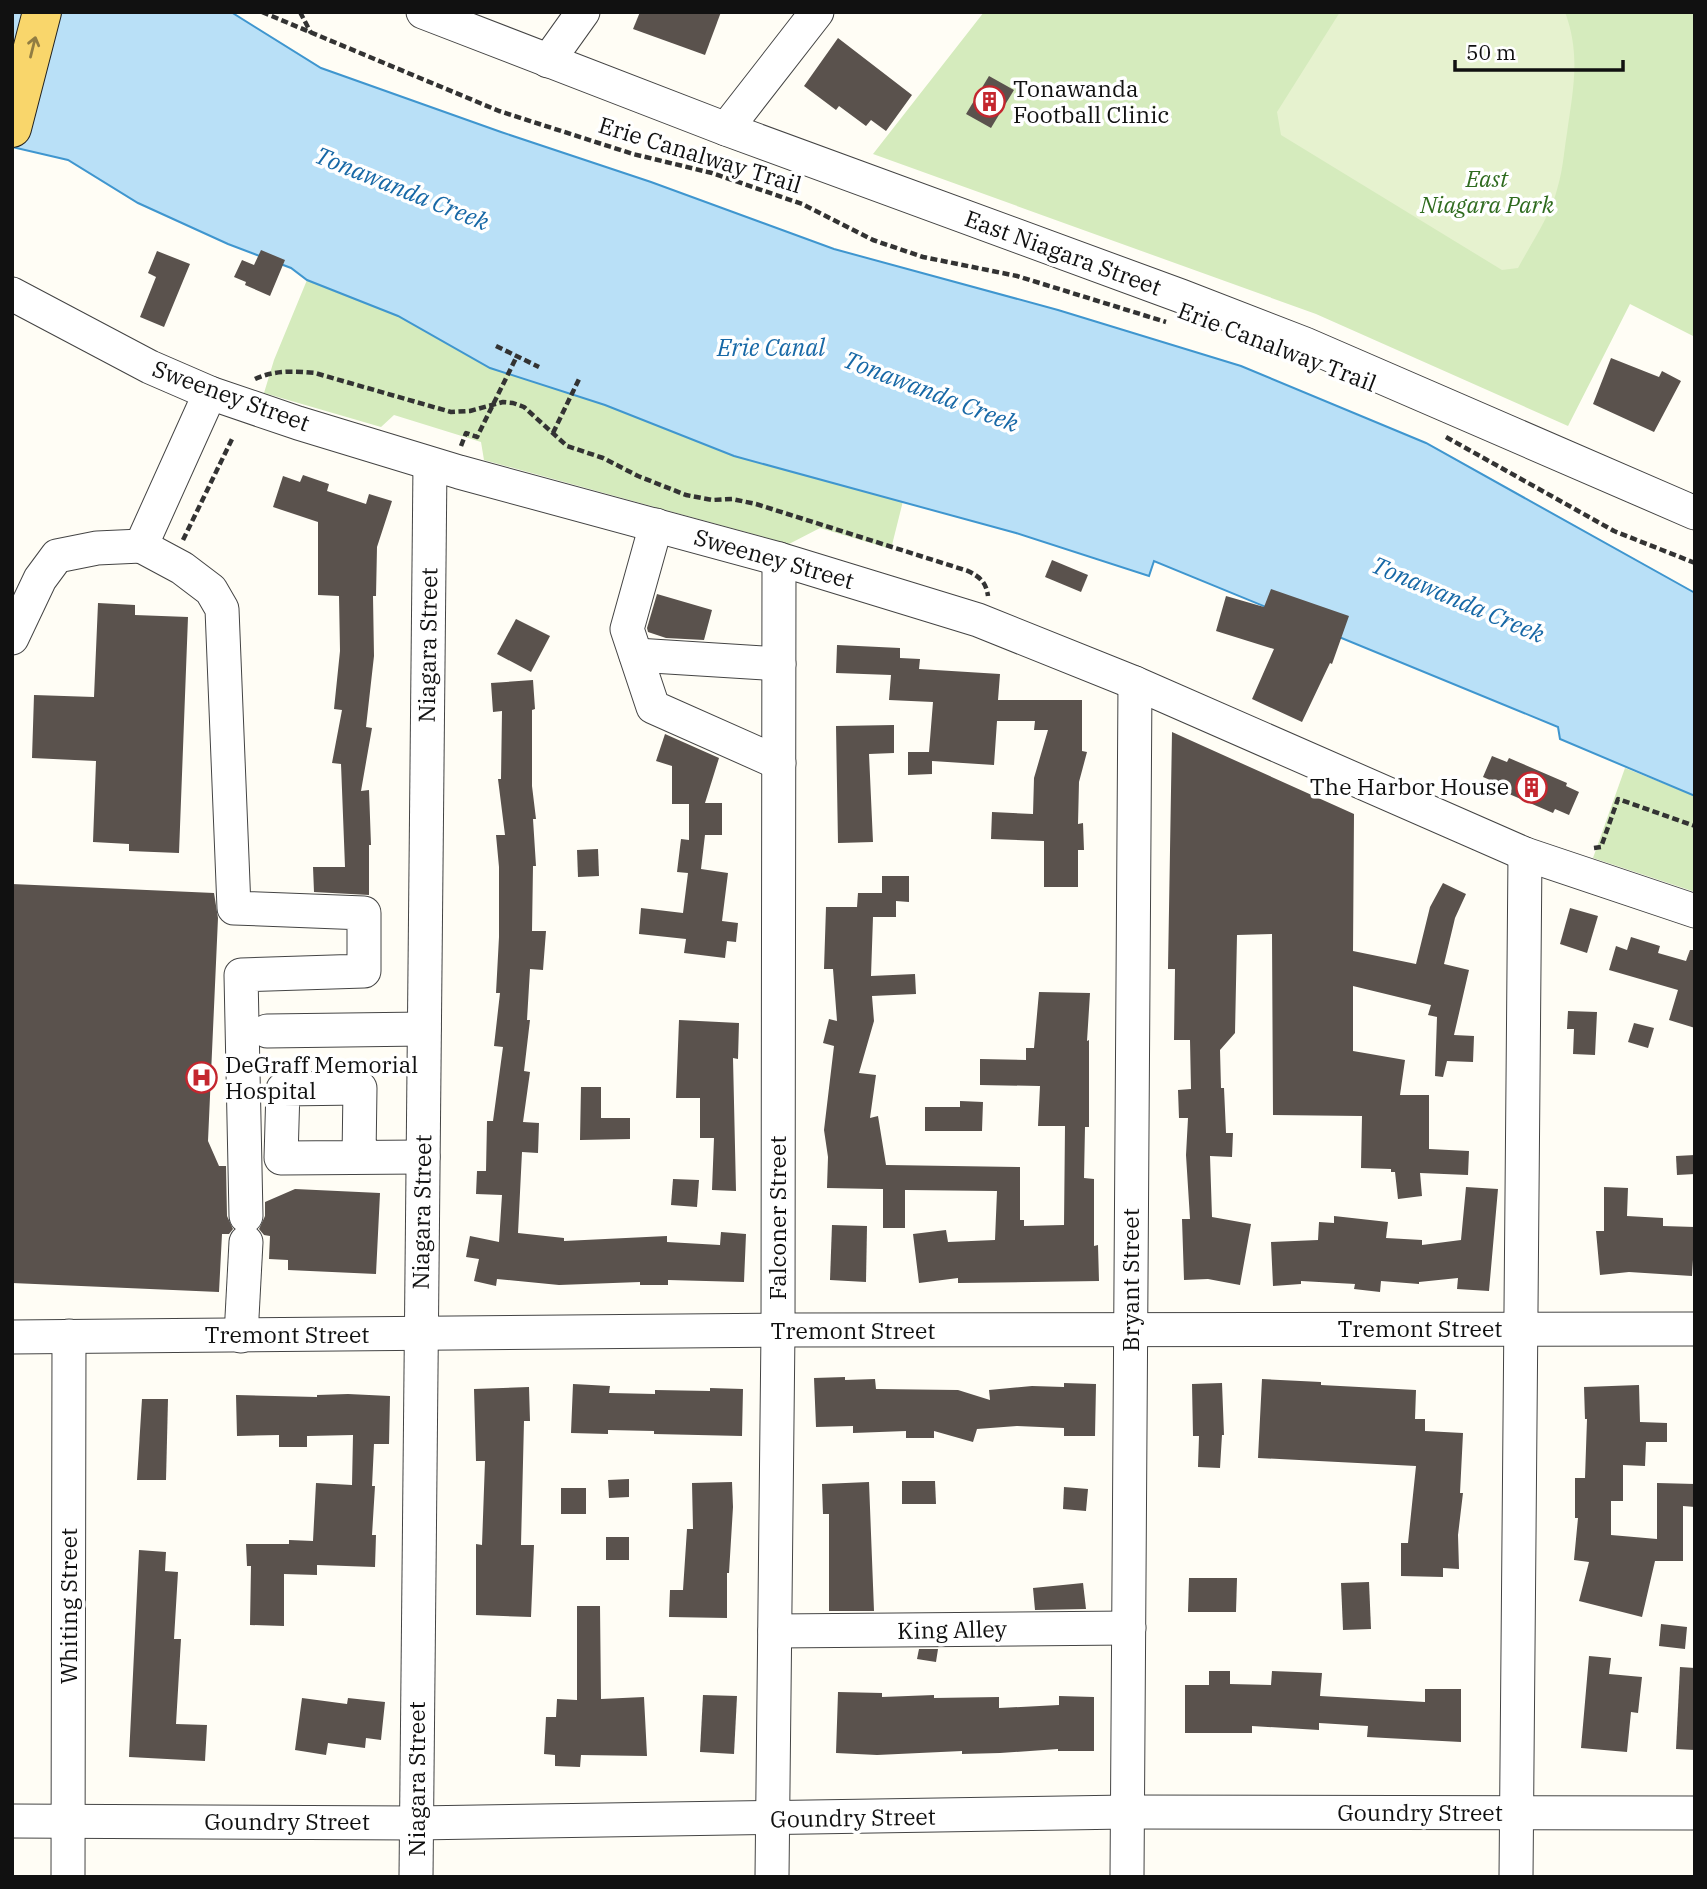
<svg xmlns="http://www.w3.org/2000/svg" width="1707" height="1889" font-family="'IBM Plex Serif',serif">
  <rect width="100%" height="100%" fill="#fffdf5"/>
  <g fill="#d5ebbd">
    <path d="M984,12H1695V337L1630,304L1568,426L1316,314L873,154Z"/>
    <path d="M307,280L399,316L490,368L605,405L734,456L903,501L891,549L820,528L789,544L484,460L481,442L394,415L381,427L264,393L274,360Z"/>
    <path d="M1625,768L1695,796V892L1593,858Z"/>
  </g>
  <path fill="#e6f2cf" d="M1340,12H1565C1581,55 1573,90 1567,133C1564,151 1563,169 1558,186C1551,215 1532,242 1518,268L1502,270L1281,135L1277,112Z"/>
  <path fill="#b9e0f7" stroke="#3f96cf" stroke-width="2" d="M12,12H231L321,68L501,132L651,182L834,249L1058,310L1241,366L1426,443L1695,593V796L1560,739L1558,727L1154,561L1149,576L1016,533L734,456L605,405L490,368L398,316L307,280L291,268L228,244L138,203L68,160L12,147Z"/>
  <g fill="#5a524d">
    <path d="M640,12H721L705,55L633,29Z"/>
    <path d="M838,38L912,95L886,131L871,120L866,126L839,106L836,110L804,86Z"/>
    <path d="M989,76L1014,90L991,128L966,114Z"/>
    <path d="M261,250L285,260L270,296L245,285L246,282L234,277L242,260L254,265Z"/>
    <path d="M157,251L190,264L164,327L140,317L156,277L148,273Z"/>
    <path d="M1611,358L1659,377L1662,371L1681,381L1654,432L1593,404Z"/>
    <path d="M303,475L329,484L327,491L366,504L369,494L392,501L377,547L376,596H373L374,656L366,727L372,728L361,791L369,790L371,845H369V895L314,892L313,867H345L341,764L332,763L342,710L334,709L340,651L339,596L318,595V522L273,507L283,476L300,482Z"/>
    <path d="M1052,560L1088,575L1081,592L1045,577Z"/>
    <path d="M1271,589L1349,616L1332,664L1330,663L1302,722L1252,699L1274,649L1216,631L1226,596L1264,607Z"/>
    <path d="M657,594L712,610L704,640L666,638L648,632L647,628Z"/>
    <path d="M98,603L135,605V615L188,617L179,853L129,851V844L93,842L96,761L32,758L34,695L94,697Z"/>
    <path d="M516,619L550,636L531,672L497,654Z"/>
    <path d="M837,645L900,648V658L920,659L919,669L1000,674L998,700H1082V751L1087,752L1079,782L1078,824L1083,823L1084,850H1078V887H1044V841L991,839L992,812L1033,814L1034,778L1048,730H1034L1035,721H997L994,765L932,761V774L908,775V752H929L933,702L889,700L891,675L836,673Z"/>
    <path d="M533,680L535,709L532,710V786L536,819H533L536,866H533L532,931H546L543,970L530,969L527,1020H530L524,1071L530,1072L523,1122L539,1123L538,1153L522,1152L518,1233L564,1238V1241L667,1236V1242L720,1245L721,1232L746,1234L744,1282L668,1280V1285H640V1282L559,1285L497,1279L496,1286L474,1281L479,1259L466,1257L470,1236L499,1242L502,1195L476,1194L477,1171H486L487,1121H493L503,1047L494,1046L500,993H496L499,937V867L496,835H505L498,779H501L502,711L493,712L491,683Z"/>
    <path d="M894,725V753L869,754L873,842L838,843L836,726Z"/>
    <path d="M1172,732L1354,814L1353,951L1416,964L1430,907L1443,883L1466,894L1455,918L1444,964L1469,970L1454,1035L1474,1036L1473,1062L1447,1061L1443,1077L1435,1076L1437,1017L1428,1015L1431,1005L1353,986V1051L1405,1060L1400,1095H1429V1149L1469,1151L1468,1175L1420,1173L1422,1196L1398,1199L1395,1172H1391V1169L1361,1168L1362,1116L1273,1115L1272,934L1237,935L1235,1033L1220,1050L1221,1088H1224L1226,1133H1233L1232,1157L1210,1156L1212,1217L1251,1224L1240,1285L1208,1279L1184,1280L1182,1219H1190L1186,1155L1188,1118H1179L1178,1090L1191,1089L1190,1040H1174L1175,969H1168Z"/>
    <path d="M665,734L719,758L705,803H722V835H705L701,869L728,873L722,921L738,923L736,942L727,941L725,958L684,953L686,939L639,934L641,908L683,913L688,873L677,872L681,839L689,840V804H672V766L656,761Z"/>
    <path d="M1492,756L1507,762L1509,758L1567,783L1566,786L1579,792L1569,815L1555,809L1553,813L1495,788L1497,783L1483,777Z"/>
    <path d="M598,849L599,876L578,877L577,850Z"/>
    <path d="M882,876H909V902L896,901V917H873L871,976L915,974L916,994L872,996L874,1021L859,1073L876,1075L870,1118L878,1116L886,1165L1020,1167V1220H1024V1226L1064,1225L1065,1126H1038L1040,1086L980,1085V1059L1026,1060V1048H1034L1039,992L1090,993L1087,1041L1089,1040V1127H1085L1084,1178L1094,1179V1246L1098,1245L1099,1281L958,1283V1278L919,1283L913,1234L946,1230L948,1242L995,1240L997,1191L905,1190V1228H883V1189L827,1188L828,1157L824,1130L834,1046L823,1043L829,1019L837,1021L833,969H824L826,907H857L858,893H882Z"/>
    <path d="M12,884L214,893L218,918L208,1141L219,1166H226L227,1216L233,1229L229,1234H222L219,1292L12,1283Z"/>
    <path d="M1570,908L1598,916L1587,953L1560,944Z"/>
    <path d="M1631,937L1660,946L1658,953L1686,961L1690,950H1695V1028L1669,1020L1678,990L1609,970L1616,946L1627,950Z"/>
    <path d="M1568,1011L1597,1012L1595,1055L1573,1054L1574,1029H1567Z"/>
    <path d="M679,1020L739,1023L738,1059L733,1058L736,1191L712,1190L714,1138H700V1098H676Z"/>
    <path d="M1634,1023L1654,1028L1648,1048L1628,1042Z"/>
    <path d="M581,1087H601V1118H630V1139L580,1140Z"/>
    <path d="M960,1101L983,1102L982,1131H925V1107H960Z"/>
    <path d="M1695,1155V1174L1677,1175L1676,1156Z"/>
    <path d="M673,1179L699,1180L697,1207L671,1205Z"/>
    <path d="M1466,1187L1498,1189L1489,1291L1457,1289L1458,1278L1419,1282V1284L1381,1281L1380,1292L1354,1289L1355,1284L1301,1281V1284L1273,1286L1271,1242L1318,1240L1319,1222L1334,1223V1216L1388,1222L1386,1238L1422,1240V1245L1461,1240Z"/>
    <path d="M1604,1187L1628,1188L1627,1216L1663,1218V1226L1695,1227L1692,1276L1629,1272L1600,1275L1596,1231H1604Z"/>
    <path d="M295,1189L380,1193L376,1274L288,1270V1260L269,1259L270,1236L264,1235L259,1229L265,1216V1202Z"/>
    <path d="M832,1225L867,1226L866,1282L830,1280Z"/>
    <path d="M845,1377V1380L875,1379L876,1389L958,1390L990,1400L989,1390L1032,1386L1064,1387V1383L1096,1384L1095,1436H1064V1428L1017,1426L977,1429L973,1442L934,1431V1438H906V1431L853,1433V1426L816,1427L814,1378Z"/>
    <path d="M1262,1379L1321,1382V1385L1416,1390L1415,1419H1425V1431L1463,1433L1460,1493H1463L1458,1535L1459,1569L1443,1568V1577L1401,1576V1543H1408L1416,1466L1258,1458Z"/>
    <path d="M1222,1383L1224,1435H1222L1220,1468L1198,1467L1199,1436H1193L1192,1384Z"/>
    <path d="M573,1384L610,1386L609,1393L655,1394V1390L710,1391V1388L743,1389L742,1436L654,1434V1431L608,1430V1434L571,1433Z"/>
    <path d="M1639,1385L1640,1422L1667,1423V1442H1646L1645,1466L1623,1465V1501H1611V1535L1657,1539V1483L1695,1484V1507L1683,1506V1561H1655L1642,1617L1579,1601L1589,1562L1574,1560L1578,1518H1575V1478H1585L1587,1419H1585L1584,1387Z"/>
    <path d="M529,1387L530,1421H524L521,1545H534L531,1617L476,1615V1544L482,1545L485,1461H476L474,1389Z"/>
    <path d="M348,1394L390,1396L389,1444H374L372,1486H375L372,1535H376L375,1567L317,1565V1575L284,1574V1626L250,1625L251,1566H247L246,1544H289V1540L313,1541L316,1483L352,1485L353,1435L307,1436V1447H279V1435L237,1436L236,1395L317,1397V1395Z"/>
    <path d="M142,1399H168L166,1480H137Z"/>
    <path d="M629,1479V1497L609,1498L608,1480Z"/>
    <path d="M902,1481H935L936,1504H902Z"/>
    <path d="M732,1482L733,1507L729,1573H727V1618L669,1617L670,1590H683L687,1529H693L692,1483Z"/>
    <path d="M869,1482L874,1611H829V1514H823L822,1484Z"/>
    <path d="M1064,1487L1088,1489L1086,1511L1063,1509Z"/>
    <rect x="561" y="1488" width="25" height="26"/>
    <rect x="606" y="1537" width="23" height="23"/>
    <path d="M139,1550L166,1552L165,1571L178,1572L174,1639H181L176,1724L207,1725L205,1761L129,1757Z"/>
    <path d="M1189,1578H1237L1236,1612H1188Z"/>
    <path d="M1369,1582L1371,1629L1343,1630L1341,1583Z"/>
    <path d="M1083,1583L1086,1609L1035,1610L1033,1588Z"/>
    <path d="M577,1606H600L601,1699L644,1697L647,1756L581,1755L580,1767L555,1766V1755L544,1754L546,1717H556L557,1699L577,1700Z"/>
    <path d="M1661,1624L1687,1627L1685,1649L1659,1646Z"/>
    <path d="M919,1649H938L936,1662L917,1659Z"/>
    <path d="M1589,1656L1611,1658L1609,1674L1642,1677L1638,1713L1631,1712L1627,1752L1581,1748Z"/>
    <path d="M1680,1667L1695,1668V1750L1676,1749Z"/>
    <path d="M1209,1671H1230V1684L1271,1685L1272,1671L1322,1673L1320,1696L1425,1702V1689H1461V1742L1367,1737L1368,1726L1319,1723V1730L1252,1726V1733H1185V1685H1209Z"/>
    <path d="M838,1692L882,1693V1697L934,1695V1698L999,1697V1708L1059,1705V1696L1094,1697V1751H1058V1749L1000,1753L962,1754V1751L877,1755L836,1753Z"/>
    <path d="M703,1695L737,1696L734,1754L700,1752Z"/>
    <path d="M302,1698L347,1704L348,1698L385,1702L381,1740L366,1738L365,1748L328,1743L326,1755L295,1750Z"/>
  </g>
  <g fill="none" stroke-linecap="round" stroke-linejoin="round">
    <defs>
      <g id="minor">
        <path d="M423,12L726,129L1181,296L1305,344L1695,513"/>
        <path d="M548,61L583,12"/>
        <path d="M726,129L817,12"/>
        <path d="M12,294L150,367L210,393L298,423L459,472L779,559L978,620L1135,683L1525,854L1695,911"/>
        <path d="M656,525L627,629L653,707L779,763"/>
        <path d="M141,546L182,568L211,590L222,609L234,908L364,913V971L241,975L246,1216"/>
        <path d="M12,638L40,579L57,556L97,548L141,546L210,393"/>
        <path d="M636,655L779,664"/>
        <path d="M267,1031L424,1029"/>
        <path d="M359,1157L360,1088L283,1089L281,1158L423,1157"/>
        <path d="M241,1336L246,1242"/>
        <path d="M12,1337L778,1330L1695,1329"/>
        <path d="M775,1631L1129,1628"/>
        <path d="M12,1821L416,1823L1127,1812L1695,1813"/>
        <path d="M68,1877L69,1336"/>
        <path d="M416,1877L430,464"/>
        <path d="M772,1877L778,1330L779,559"/>
        <path d="M1127,1877L1135,683"/>
        <path d="M1516,1877L1525,854"/>
      </g>
      <path id="major" d="M12,128L42,12"/>
    </defs>
    <use href="#minor" stroke="#444" stroke-width="35"/>
    <use href="#major" stroke="#222" stroke-width="40"/>
    <g stroke="#333" stroke-width="4.5" stroke-dasharray="7 3.5" stroke-linecap="butt">
      <path d="M262,12L499,111L633,154L712,173L802,204L873,240L923,257L1017,276L1166,322"/>
      <path d="M300,12L311,33"/>
      <path d="M496,346L539,367"/>
      <path d="M255,379C274,370 295,371 315,373L451,412L470,411L503,402L513,403L524,407L567,446L603,458L638,476L686,495L712,500L732,499L756,504L968,571C980,577 986,582 988,596"/>
      <path d="M553,433L580,377"/>
      <path d="M1446,437L1614,531L1695,563"/>
      <path d="M461,446L466,433L477,437L517,356"/>
      <path d="M183,540L233,437"/>
      <path d="M1594,848L1601,847L1618,799L1695,826"/>
    </g>
    <use href="#minor" stroke="#fff" stroke-width="33"/>
    <use href="#major" stroke="#f9d66b" stroke-width="38"/>
  </g>
  <defs><path id="oneway-shaft" d="M-6 0H5M1.5-3L5.5 0L1.5 3" fill="none" stroke-width="1.6" stroke-linecap="round" stroke-linejoin="round" transform="scale(1.75)"/></defs>
  <use stroke="#917d42" href="#oneway-shaft" transform="translate(33 47) rotate(-76)"/>
  <defs>
    <symbol id="building-ring" viewBox="-11 -11 22 22"><circle r="9.5" fill="#fff" stroke="#c4262e" stroke-width="1.5"/><path d="M-4-6H4V6H1V3H-1V6H-4ZM-2.5-4.3h1.7v1.8h-1.7ZM.8-4.3h1.7v1.8H.8ZM-2.5-1h1.7V.8h-1.7ZM.8-1h1.7V.8H.8Z" fill="#c4262e"/></symbol>
    <symbol id="hospital-ring" viewBox="-11 -11 22 22"><circle r="9.5" fill="#fff" stroke="#c4262e" stroke-width="1.5"/><path d="M-5-5h3v3.5h4V-5h3V5h-3V1.5h-4V5h-3Z" fill="#c4262e"/></symbol>
  </defs>
  <g fill-rule="evenodd">
    <use href="#building-ring" x="972" y="84" width="35" height="35"/>
    <use href="#building-ring" x="1514" y="770" width="35" height="35"/>
    <use href="#hospital-ring" x="184" y="1060" width="35" height="35"/>
  </g>
  <g text-anchor="middle" stroke-width="7" stroke-linejoin="round" paint-order="stroke">
    <g font-size="23" fill="#111" stroke="#fff" text-anchor="start">
      <text x="1013" y="97">Tonawanda<tspan x="1013" dy="26">Football Clinic</tspan></text>
      <text x="1509" y="795" text-anchor="end">The Harbor House</text>
      <text x="225" y="1073">DeGraff Memorial<tspan x="225" dy="26">Hospital</tspan></text>
    </g>
    <g font-size="23" fill="#111" stroke="#fff">
      <text transform="translate(700 155) rotate(17)" y="8">Erie Canalway Trail</text>
      <text transform="translate(1063 253) rotate(20)" y="8">East Niagara Street</text>
      <text transform="translate(1277 347) rotate(21)" y="8">Erie Canalway Trail</text>
      <text transform="translate(231 396) rotate(20)" y="8">Sweeney Street</text>
      <text transform="translate(774 559) rotate(16)" y="8">Sweeney Street</text>
      <text transform="translate(428 645) rotate(-89)" y="8">Niagara Street</text>
      <text transform="translate(422 1212) rotate(-89)" y="8">Niagara Street</text>
      <text transform="translate(778 1218) rotate(-90)" y="8">Falconer Street</text>
      <text transform="translate(1131 1280) rotate(-90)" y="8">Bryant Street</text>
      <text x="1420" y="1337">Tremont Street</text>
      <text x="853" y="1339">Tremont Street</text>
      <text x="287" y="1343">Tremont Street</text>
      <text transform="translate(69 1606) rotate(-90)" y="8">Whiting Street</text>
      <text transform="translate(952 1630) rotate(-1)" y="8">King Alley</text>
      <text transform="translate(417 1779) rotate(-90)" y="8">Niagara Street</text>
      <text x="1420" y="1821">Goundry Street</text>
      <text transform="translate(853 1818) rotate(-1)" y="8">Goundry Street</text>
      <text x="287" y="1830">Goundry Street</text>
    </g>
    <g font-size="23" font-style="italic" fill="#2f6b1f" stroke="#fff">
      <text x="1487" y="187">East<tspan x="1487" dy="26">Niagara Park</tspan></text>
    </g>
    <g font-size="24" font-style="italic" fill="#1768a6" stroke="#fff">
      <text transform="translate(402 189) rotate(22)" y="8">Tonawanda Creek</text>
      <text x="771" y="356">Erie Canal</text>
      <text transform="translate(931 392) rotate(21)" y="8">Tonawanda Creek</text>
      <text transform="translate(1458 600) rotate(23)" y="8">Tonawanda Creek</text>
    </g>
  </g>
  <rect width="1707" height="1889" fill="none" stroke="#111111" stroke-width="28"/>
  <path d="M1455 60v10h168v-10" fill="none" stroke="#111111" stroke-width="3.5"/>
  <text x="1466" y="60" font-size="21" fill="#111111" stroke="#ffffff" stroke-width="5" paint-order="stroke">50 m</text>
</svg>
